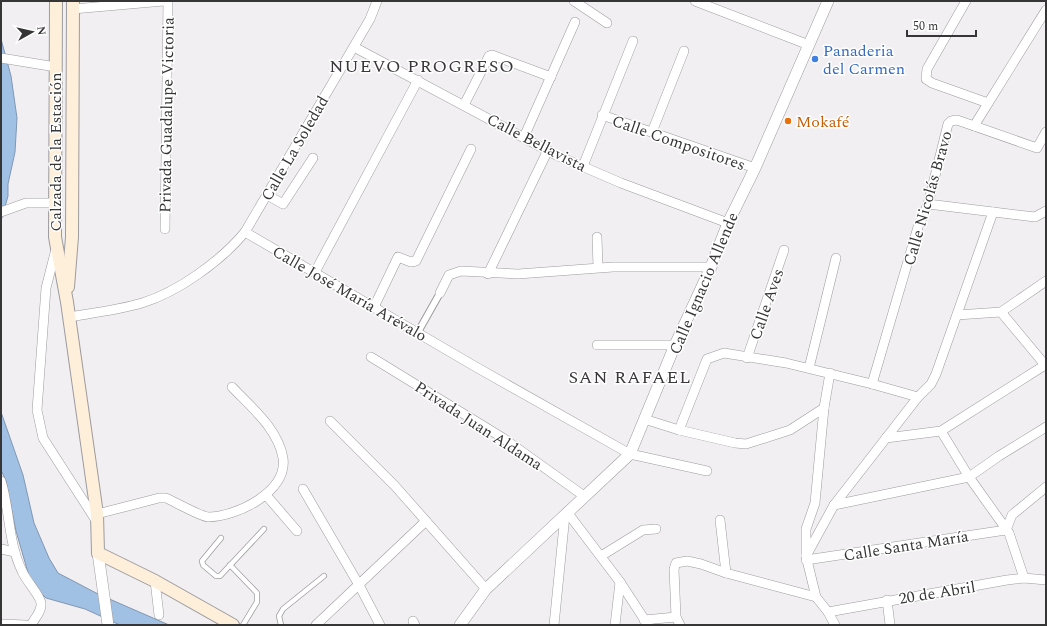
<svg xmlns="http://www.w3.org/2000/svg" width="1047" height="626" font-family="Spectral,serif">
  <rect width="100%" height="100%" fill="#f2eff3"/>
  <g fill="#a1c1e4" stroke="#8197b0">
    <path d="M1,39L11,76L17,118L15,152L8,184V196L1,221Z"/>
    <path d="M1,412L23,475L34,523L49,558L58,573L98,594L169,625H120L85,609L46,598L31,583L16,531L6,481L1,470Z"/>
  </g>
  <g fill="none" stroke-linecap="round" stroke-linejoin="round">
    <defs>
      <g id="service">
        <path d="M221,538L202,561L203,565L216,576H220L264,529"/>
        <path d="M230,565L257,593V602L243,625"/>
        <path d="M281,625L279,616L283,609L324,576"/>
      </g>
      <path id="pedestrian" d="M418,332L440,293"/>
      <g id="minor">
        <path d="M574,1L607,23"/>
        <path d="M695,1L809,45"/>
        <path d="M966,1L927,69L926,79L932,83L988,103"/>
        <path d="M73,9L164,1"/>
        <path d="M354,47L556,155L621,183L728,223"/>
        <path d="M1,58L56,67"/>
        <path d="M464,105L489,56L492,55L551,77"/>
        <path d="M602,115L755,168"/>
        <path d="M974,126L1046,10"/>
        <path d="M652,132L684,51"/>
        <path d="M524,137L575,22"/>
        <path d="M583,166L633,41"/>
        <path d="M267,195L283,204L313,158"/>
        <path d="M928,204L1035,217L1046,211"/>
        <path d="M1,212L26,203H54"/>
        <path d="M165,229L168,1"/>
        <path d="M245,232L476,367L630,454L707,471"/>
        <path d="M597,237L598,267"/>
        <path d="M56,249L46,288L37,410L43,438L97,522"/>
        <path d="M315,272L418,80"/>
        <path d="M488,274L548,150"/>
        <path d="M440,293L449,275L461,271L518,274L613,267H711"/>
        <path d="M374,307L398,257L411,262L416,261L471,149"/>
        <path d="M1001,312L1046,366"/>
        <path d="M957,315L1001,312L1046,281"/>
        <path d="M69,317C93,313 118,310 142,303C178,292 221,261 245,232L370,19L377,1"/>
        <path d="M597,345H675"/>
        <path d="M371,357L503,438L584,496"/>
        <path d="M747,358L784,250"/>
        <path d="M809,368L836,258"/>
        <path d="M830,373L824,408L815,503L806,529V556L816,597L828,612L835,625"/>
        <path d="M872,384L918,227L928,204L948,124L951,121L957,120L1037,148L1046,132"/>
        <path d="M644,419L679,430L735,443L746,444L790,430L824,408"/>
        <path d="M330,421L395,486L486,589"/>
        <path d="M679,430L707,359L724,353L786,363L872,384L918,397"/>
        <path d="M941,431L969,477L1009,533L1024,578"/>
        <path d="M886,438L941,431L1045,365"/>
        <path d="M1,481C10,510 8,543 22,571C26,581 40,595 41,603C42,611 35,618 31,625"/>
        <path d="M303,489L359,585L380,625"/>
        <path d="M266,495L297,531"/>
        <path d="M834,505L969,477L999,456L1046,427"/>
        <path d="M567,512L620,582L648,625"/>
        <path d="M97,514L159,498H166C175,502 200,516 208,517C236,517 288,492 283,458C278,429 252,408 232,387"/>
        <path d="M720,520L726,573"/>
        <path d="M1006,530L1012,515L1046,487"/>
        <path d="M1,549L15,552"/>
        <path d="M601,556L643,530L656,529"/>
        <path d="M806,556L834,505L918,397L931,384L936,374L993,212"/>
        <path d="M806,560L1006,530"/>
        <path d="M155,581L159,615"/>
        <path d="M887,600L890,625"/>
        <path d="M828,612L1007,580L1024,578L1046,580"/>
        <path d="M644,620L676,617"/>
        <path d="M413,621L415,625"/>
        <path d="M1,624L26,625"/>
        <path d="M316,625L426,521"/>
        <path d="M554,625L565,515"/>
        <path d="M615,625L620,582"/>
        <path d="M680,625L676,617L674,569L676,563L687,561L701,564L726,573L816,597"/>
      </g>
      <g id="tertiary">
        <path d="M98,553L108,625"/>
        <path d="M460,625L486,589L630,454L675,345L711,267L728,223L755,168L828,1"/>
      </g>
      <g id="secondary">
        <path d="M56,1L55,237L67,302L97,514L98,553L155,581L233,625"/>
        <path d="M68,287L72,237L73,1"/>
      </g>
    </defs>
    <use href="#service" stroke="#9d9b9e" stroke-width="6"/>
    <use href="#pedestrian" stroke="#9d9b9e" stroke-width="8"/>
    <use href="#minor" stroke="#9d9b9e" stroke-width="10"/>
    <use href="#tertiary" stroke="#9d9b9e" stroke-width="12"/>
    <use href="#secondary" stroke="#9d9b9e" stroke-width="14"/>
    <use href="#service" stroke="#fff" stroke-width="4.5"/>
    <use href="#pedestrian" stroke="#fff" stroke-width="6"/>
    <use href="#minor" stroke="#fff" stroke-width="9"/>
    <use href="#tertiary" stroke="#fff" stroke-width="11"/>
    <use href="#secondary" stroke="#feefdb" stroke-width="12"/>
  </g>
  <circle fill="#3f7fe0" stroke="#fff" stroke-width="1.5" cx="815" cy="59" r="4"/>
  <circle fill="#e8710a" stroke="#fff" stroke-width="1.5" cx="788" cy="121" r="4"/>
  <g text-anchor="middle" stroke-width="3" stroke-linejoin="round" paint-order="stroke">
    <g font-size="16" fill="#366cbe" stroke="#fff" text-anchor="start">
      <text x="823" y="56">Panaderia<tspan x="823" dy="18">del Carmen</tspan></text>
    </g>
    <g font-size="16" fill="#373637" stroke="#fff">
      <text transform="translate(166 115) rotate(-89)" y="6">Privada Guadalupe Victoria</text>
      <text transform="translate(537 142) rotate(27)" y="6">Calle Bellavista</text>
      <text transform="translate(679 142) rotate(19)" y="6">Calle Compositores</text>
      <text transform="translate(294 148) rotate(-60)" y="6">Calle La Soledad</text>
      <text transform="translate(55 152) rotate(-90)" y="6">Calzada de la Estación</text>
      <text transform="translate(927 198) rotate(-74)" y="6">Calle Nicolás Bravo</text>
      <text transform="translate(703 283) rotate(-67)" y="6">Calle Ignacio Allende</text>
      <text transform="translate(350 293) rotate(30)" y="6">Calle José María Arévalo</text>
      <text transform="translate(766 304) rotate(-71)" y="6">Calle Aves</text>
      <text transform="translate(479 425) rotate(33)" y="6">Privada Juan Aldama</text>
      <text transform="translate(906 545) rotate(-9)" y="6">Calle Santa María</text>
      <text transform="translate(937 592) rotate(-9)" y="6">20 de Abril</text>
    </g>
    <g font-size="16" fill="#c56008" stroke="#fff" text-anchor="start">
      <text x="796" y="127">Mokafé</text>
    </g>
    <g font-size="18" letter-spacing="1" fill="#3a383a" stroke="#fff">
      <text x="422" y="72">NUEVO PROGRESO</text>
      <text x="630" y="383">SAN RAFAEL</text>
    </g>
  </g>
  <rect width="1047" height="626" fill="none" stroke="#373637" stroke-width="4"/>
  <g transform="translate(32 32) rotate(82)" stroke="#ffffff" stroke-width="3" paint-order="stroke">
  <path d="M0-3L7 15L0 10L-7 15Z" fill="#373637"/>
  <text y="-6" font-size="11" font-weight="bold" text-anchor="middle" fill="#373637">N</text>
  </g>
  <path d="M907 30v6h69v-6" fill="none" stroke="#373637" stroke-width="2"/>
  <text x="913" y="30" font-size="12" fill="#373637" stroke="#ffffff" stroke-width="3" paint-order="stroke">50 m</text>
</svg>
